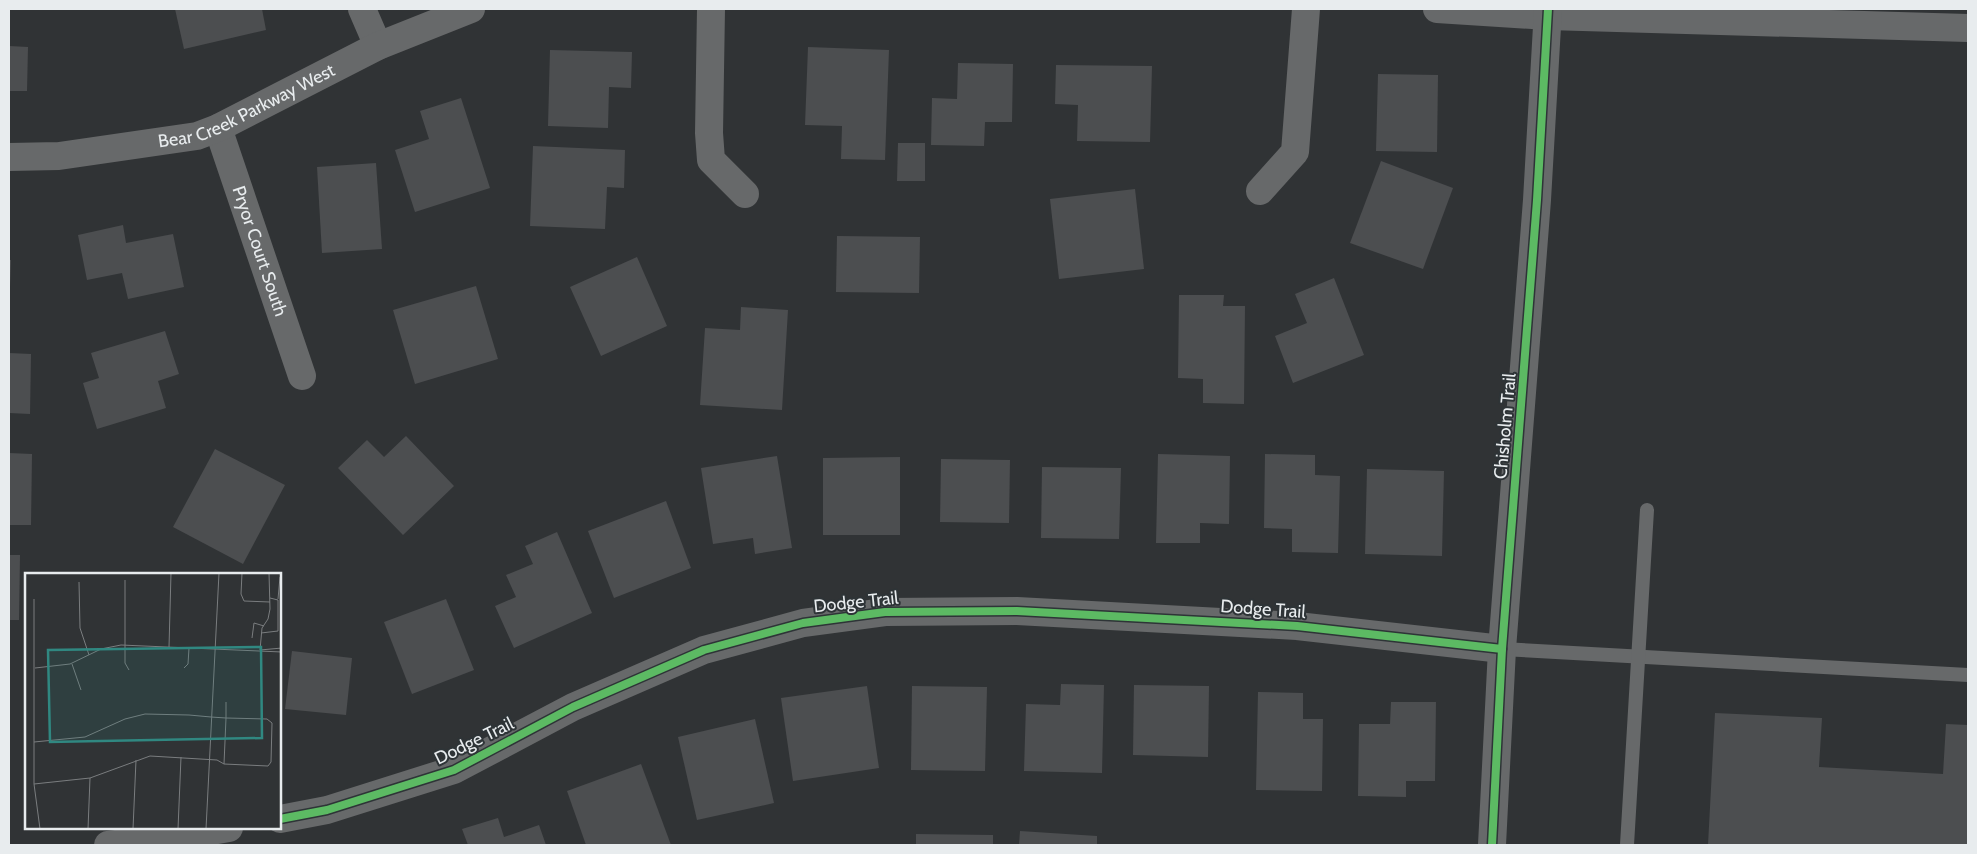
<svg xmlns="http://www.w3.org/2000/svg" width="1977" height="854" font-family="Cabin,sans-serif">
  <rect width="100%" height="100%" fill="#303335"/>
  <g fill="#4c4e50">
    <path d="M175,9H262L266,30L184,49Z"/>
    <path d="M9,46L28,47L27,91H9Z"/>
    <path d="M808,47L889,50L885,160L841,159L842,126L805,125Z"/>
    <path d="M550,50L632,52L631,88L609,87L608,128L548,126Z"/>
    <path d="M958,63L1013,64L1012,122H985L984,146L931,145L932,98L957,99Z"/>
    <path d="M1056,65L1152,66L1150,142L1077,141L1078,105L1055,104Z"/>
    <path d="M1378,74L1438,75L1437,152L1376,151Z"/>
    <path d="M461,98L490,188L415,212L395,150L429,139L420,111Z"/>
    <path d="M898,143H925V181H897Z"/>
    <path d="M533,146L625,150L624,188L607,187L605,229L530,226Z"/>
    <path d="M1381,161L1453,188L1423,269L1350,243Z"/>
    <path d="M376,163L382,249L322,253L317,167Z"/>
    <path d="M1135,189L1144,269L1059,279L1050,199Z"/>
    <path d="M123,225L126,243L173,234L184,287L128,299L122,273L87,280L78,235Z"/>
    <path d="M837,236L920,237L919,293L836,292Z"/>
    <path d="M637,257L667,326L601,356L570,287Z"/>
    <path d="M9,260H11L10,287H9Z"/>
    <path d="M1334,278L1364,355L1293,383L1275,336L1307,323L1295,294Z"/>
    <path d="M476,286L498,359L415,384L393,310Z"/>
    <path d="M1179,295H1224L1223,306H1245L1244,404L1203,403V379L1178,378Z"/>
    <path d="M741,307L788,310L782,410L700,405L705,328L740,330Z"/>
    <path d="M165,331L179,374L158,381L166,408L97,429L83,383L99,378L91,353Z"/>
    <path d="M9,353L31,354L30,414L9,413Z"/>
    <path d="M406,436L454,486L403,535L338,468L367,440L384,457Z"/>
    <path d="M215,449L285,485L243,564L173,527Z"/>
    <path d="M9,453L32,454L31,525H9Z"/>
    <path d="M1158,454L1230,456L1229,524L1200,523V543H1156Z"/>
    <path d="M1265,454L1315,455V475L1340,476L1338,553L1292,552V529L1264,528Z"/>
    <path d="M777,456L792,548L755,554L753,538L713,544L701,468Z"/>
    <path d="M900,457V535H823V458Z"/>
    <path d="M941,459L1010,460L1009,523L940,522Z"/>
    <path d="M1042,467L1121,468L1119,539L1041,538Z"/>
    <path d="M1367,469L1444,471L1442,556L1365,554Z"/>
    <path d="M666,501L691,568L614,598L588,531Z"/>
    <path d="M557,532L592,613L514,648L495,606L516,597L506,575L533,564L525,546Z"/>
    <path d="M9,555H20L19,620H9Z"/>
    <path d="M446,599L474,670L412,694L384,622Z"/>
    <path d="M292,651L352,658L346,715L285,709Z"/>
    <path d="M1061,684L1104,685L1102,773L1024,771L1026,704L1060,705Z"/>
    <path d="M1134,685L1209,686L1208,757L1133,755Z"/>
    <path d="M867,686L879,768L793,781L781,698Z"/>
    <path d="M912,686L987,687L985,771L911,770Z"/>
    <path d="M1258,692L1303,693V719H1323L1322,791L1256,790Z"/>
    <path d="M1391,702H1436L1435,781H1406V797L1358,796L1359,724H1390Z"/>
    <path d="M1715,713L1822,718L1819,767L1943,774L1946,724L1968,725V845H1708Z"/>
    <path d="M755,719L774,803L697,820L678,737Z"/>
    <path d="M641,764L671,845H586L567,791Z"/>
    <path d="M498,818L504,837L539,825L546,845H468L462,829Z"/>
    <path d="M1020,831L1097,836V845H1019Z"/>
    <path d="M916,834L993,835V845H916Z"/>
  </g>
  <g fill="none" stroke-linecap="round" stroke-linejoin="round">
    <g stroke="#67696a" stroke-width="14">
      <path d="M1502,649L1968,675"/>
      <path d="M1627,845L1647,510"/>
    </g>
    <g stroke="#67696a" stroke-width="28">
      <path d="M362,9L378,46"/>
      <path d="M711,9L709,133L711,160L745,194"/>
      <path d="M1437,9L1548,16L1968,28"/>
      <path id="s1" d="M218,128L302,376"/>
      <path id="s2" d="M9,157L59,156L197,136L218,128L378,46L471,9"/>
      <path d="M1260,191L1295,152L1306,9"/>
      <path d="M280,819L327,810L454,770L573,707L704,650L803,623L885,612L1017,611L1297,626L1502,649"/>
      <path d="M108,845L183,836L229,828"/>
      <path d="M1492,845L1502,649L1537,200L1548,9"/>
    </g>
    <defs>
      <g id="cycleway">
        <path d="M280,819L327,810L454,770L573,707L704,650L803,623L885,612L1017,611L1297,626L1502,649"/>
        <path d="M1492,845L1502,649L1537,200L1548,9"/>
      </g>
    </defs>
    <use href="#cycleway" stroke="#2e3437" stroke-width="11"/>
    <use href="#cycleway" stroke="#5cba63" stroke-width="8"/>
  </g>
  <g text-anchor="middle" stroke-width="4" stroke-linejoin="round" paint-order="stroke">
    <g font-size="18" fill="#e8ecee" stroke="#2e3437">
      <text dy="6" stroke="none"><textPath href="#s2" startOffset="246">Bear Creek Parkway West</textPath></text>
      <text dy="6" stroke="none"><textPath href="#s1" startOffset="130">Pryor Court South</textPath></text>
      <text transform="translate(1505 426) rotate(-85)" y="6">Chisholm Trail</text>
      <text transform="translate(856 602) rotate(-6)" y="6">Dodge Trail</text>
      <text transform="translate(1263 609) rotate(4)" y="6">Dodge Trail</text>
      <text transform="translate(474 741) rotate(-26)" y="6">Dodge Trail</text>
    </g>
  </g>
  <g transform="translate(25 573)">
    <rect width="256" height="256" fill="#303335"/>
    <path fill="none" stroke="#7a7d7f" stroke-width="1" d="M217,0L216,21L219,28L245,29M100,7V90L104,97M54,9L55,55L64,82M9,26V211L15,256M253,26L255,4M236,60L253,58V27L245,25M227,65L229,50L239,53M144,74L146,0M235,77L237,55L243,46L245,36L244,0M235,77L257,75M47,91L56,117M10,95L45,91L76,76L96,72L257,79M159,95L163,91L164,75M9,169L60,164L100,146L120,141L164,142L186,144L201,145L242,146L247,150L246,189L243,193L199,191L201,145V129M9,211L65,205L125,183L192,187L199,191M63,256L65,205M108,256L111,187M153,256L156,184M181,256L194,0"/>
    <path fill="#308881" fill-opacity="0.15" stroke="#308881" stroke-width="2.5" d="M236,74L237,165L25,169L23,77Z"/>
    <rect width="256" height="256" fill="none" stroke="#e8ecee" stroke-width="2.5"/>
  </g>
  <rect width="1977" height="854" fill="none" stroke="#e8ecee" stroke-width="20"/>
</svg>
